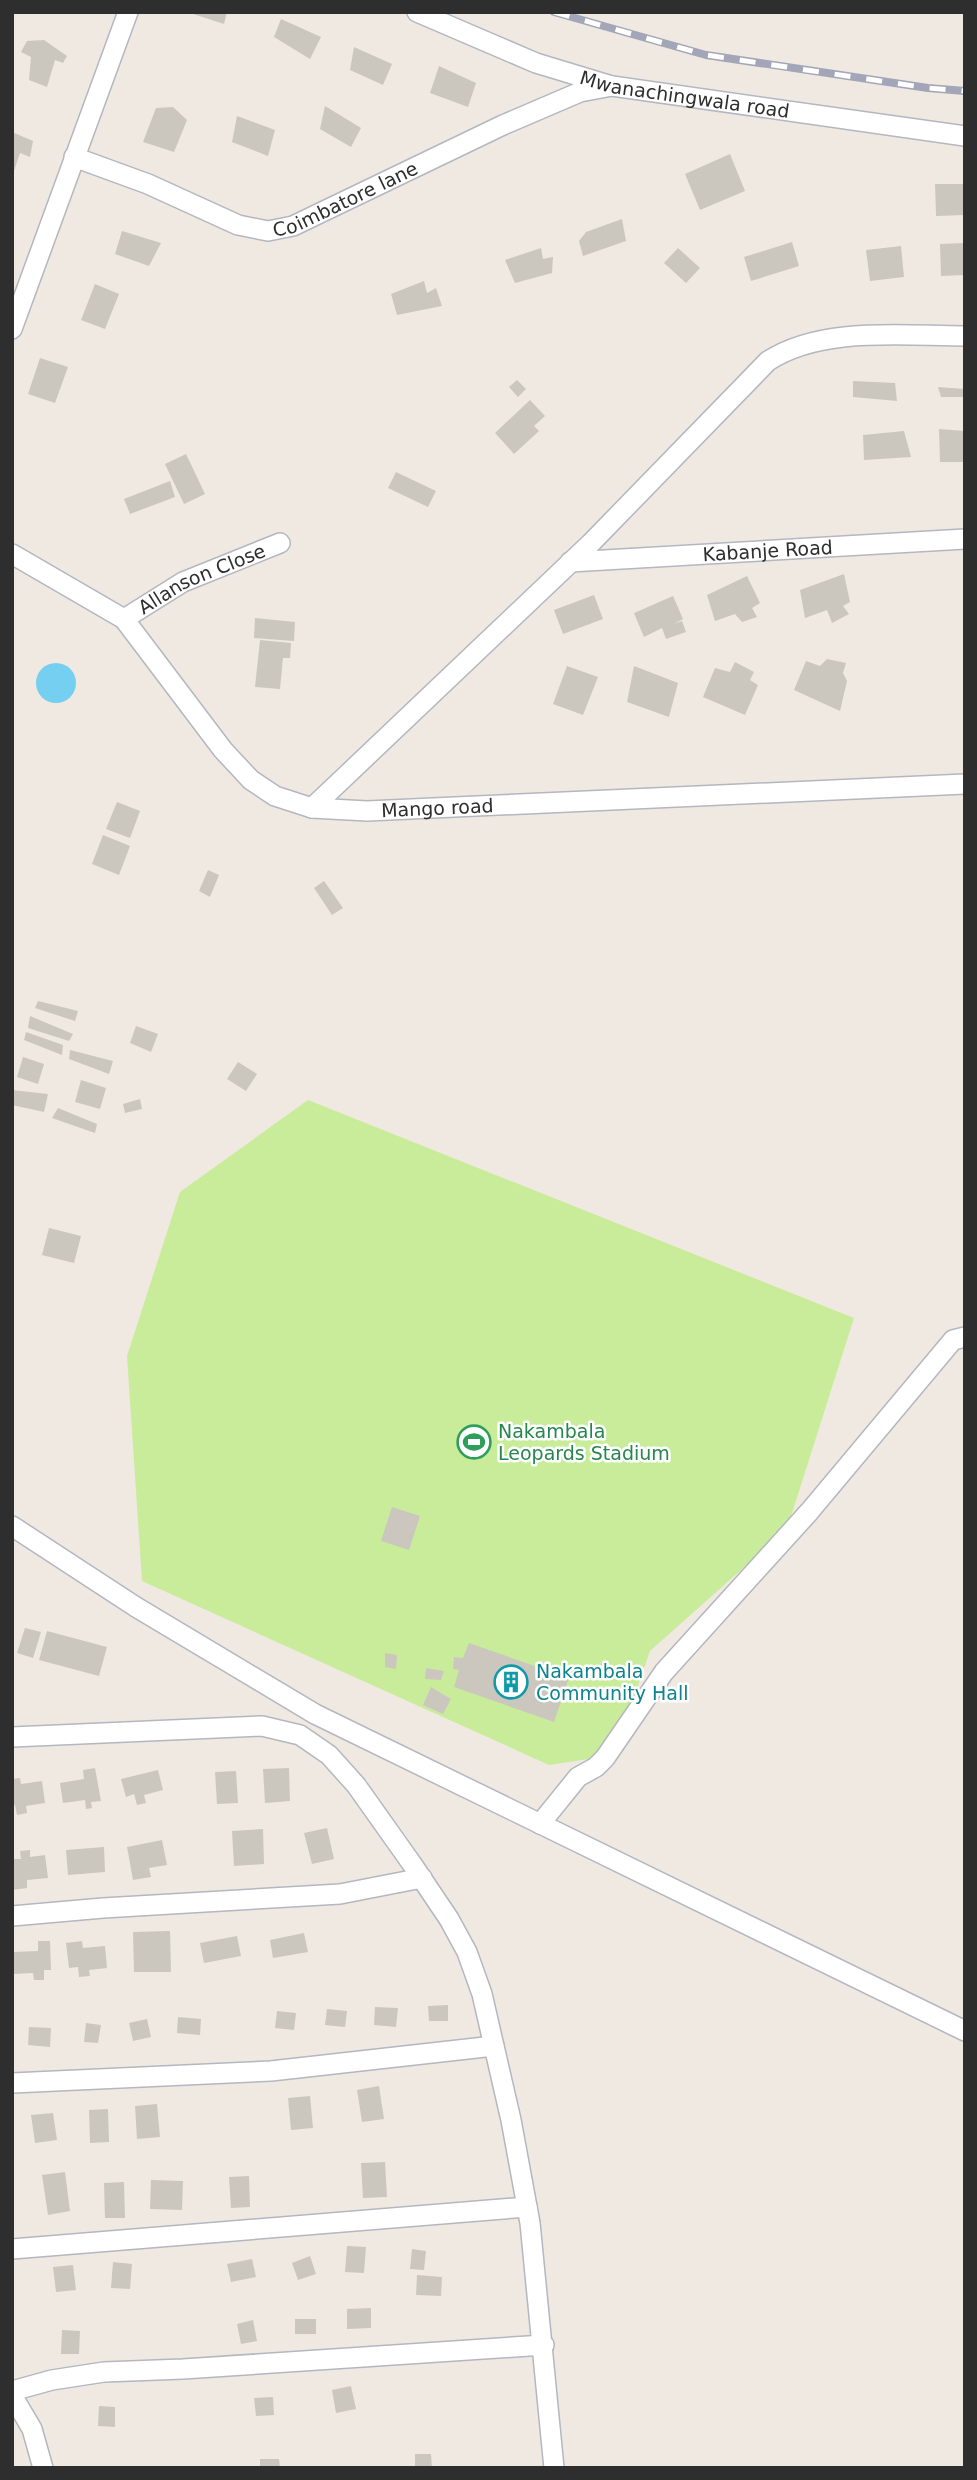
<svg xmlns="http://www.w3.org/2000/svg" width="977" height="2480" font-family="'DejaVu Sans',sans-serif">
  <rect width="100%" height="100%" fill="#efe9e1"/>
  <path fill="#c9ec9a" d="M308,1100L854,1318L787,1529L650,1651L632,1703L595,1758L549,1765L142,1581L127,1356L180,1192Z"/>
  <circle fill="#75cff0" cx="56" cy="683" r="20"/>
  <g fill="#cbc7bf">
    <path d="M187,12H227L224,24Z"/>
    <path d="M281,19L321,37L310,59L274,37Z"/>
    <path d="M44,40L67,56L63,63L55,60L47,87L29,80L31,57L21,52L27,41Z"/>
    <path d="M354,47L392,64L383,85L350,70Z"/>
    <path d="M439,66L476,83L468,107L430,93Z"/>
    <path d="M325,106L361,128L351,147L320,129Z"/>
    <path d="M173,107L187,120L174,152L143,142L156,108Z"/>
    <path d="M237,116L275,130L268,156L232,142Z"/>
    <path d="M12,132L33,141L30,157L20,153L13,174Z"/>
    <path d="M730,154L745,191L700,210L685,174Z"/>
    <path d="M935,184H965V215L936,216Z"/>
    <path d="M622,219L626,241L583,256L579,241L586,232Z"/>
    <path d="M122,231L161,243L149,266L115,254Z"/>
    <path d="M792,242L799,266L751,281L744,257Z"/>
    <path d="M965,243V275L941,276L940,244Z"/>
    <path d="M901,246L904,277L870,281L866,250Z"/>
    <path d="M541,248L543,259L553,257L552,273L515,283L505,260Z"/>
    <path d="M678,248L700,268L686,283L664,263Z"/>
    <path d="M424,281L427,293L436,288L442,306L397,315L391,294Z"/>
    <path d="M95,284L119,294L105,329L81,320Z"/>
    <path d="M40,358L68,367L55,403L28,394Z"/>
    <path d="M517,380L526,389L518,397L509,387Z"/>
    <path d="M853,381L895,383L897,401L853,397Z"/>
    <path d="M938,387L965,389V397H941Z"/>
    <path d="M530,400L545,416L534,426L539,431L514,454L495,433Z"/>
    <path d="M939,429L965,431V462H940Z"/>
    <path d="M904,431L911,457L864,460L863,435Z"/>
    <path d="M186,454L205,494L184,504L165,464Z"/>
    <path d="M396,472L436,491L428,507L388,488Z"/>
    <path d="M170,481L175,497L130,514L124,499Z"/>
    <path d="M844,574L850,602L843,606L849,614L832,623L827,610L805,618L800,590Z"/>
    <path d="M747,576L760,603L752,608L757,617L742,622L735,614L715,621L707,595Z"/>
    <path d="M594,595L603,619L563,634L554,610Z"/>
    <path d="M673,596L683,619L674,624L682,621L686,632L666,639L662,628L644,637L634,613Z"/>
    <path d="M255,618L295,622L294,641L254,638Z"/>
    <path d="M260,640L291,643L290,658H283L280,689L255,687Z"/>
    <path d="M827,659L846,663L843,673L847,681L840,711L794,690L806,661L820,666Z"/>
    <path d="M735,662L754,672L750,680L758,685L745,715L703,697L715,668L730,672Z"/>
    <path d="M567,666L598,677L583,715L553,704Z"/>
    <path d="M634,666L678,683L669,717L627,702Z"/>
    <path d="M117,802L140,811L130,838L106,829Z"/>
    <path d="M103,835L130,846L119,875L92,864Z"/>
    <path d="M208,870L219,875L210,897L199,891Z"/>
    <path d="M324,881L343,908L332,915L314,888Z"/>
    <path d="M38,1001L78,1011L75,1021L35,1008Z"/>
    <path d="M30,1016L73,1034L69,1041L28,1028Z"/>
    <path d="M136,1026L158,1034L151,1052L130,1043Z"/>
    <path d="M26,1032L63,1045L62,1055L24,1040Z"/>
    <path d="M70,1050L113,1061L109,1074L69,1059Z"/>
    <path d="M23,1057L44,1064L38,1084L17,1077Z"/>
    <path d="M238,1062L257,1074L246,1091L227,1079Z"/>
    <path d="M81,1080L106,1088L100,1109L75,1102Z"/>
    <path d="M12,1090L48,1094L44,1112L12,1105Z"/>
    <path d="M140,1099L142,1109L125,1113L123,1104Z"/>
    <path d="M58,1108L97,1124L95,1133L52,1118Z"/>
    <path d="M49,1228L81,1236L74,1263L42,1255Z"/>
    <path d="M392,1507L420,1516L409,1550L381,1541Z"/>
    <path d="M25,1628L41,1632L33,1658L17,1653Z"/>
    <path d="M47,1631L107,1647L99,1676L39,1660Z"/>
    <path d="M469,1643L569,1678L554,1722L454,1687L459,1670L453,1669L454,1657L463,1658Z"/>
    <path d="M385,1653L397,1655L396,1669L385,1667Z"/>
    <path d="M426,1668L444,1671L441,1680L425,1679Z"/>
    <path d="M431,1687L451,1699L443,1714L423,1705Z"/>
    <path d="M95,1768L101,1801L91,1802L92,1808L86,1809L85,1800L63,1803L60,1783L84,1779L83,1770Z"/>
    <path d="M289,1768L290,1801L265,1803L263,1769Z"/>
    <path d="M158,1770L163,1790L144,1795L146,1803L137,1805L134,1794L126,1797L121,1779Z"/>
    <path d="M236,1771L238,1803L217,1804L215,1772Z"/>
    <path d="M20,1778L21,1784L42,1781L45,1803L26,1806L27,1813L17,1815L15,1805L12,1806V1779Z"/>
    <path d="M327,1828L334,1859L312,1864L304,1833Z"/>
    <path d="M263,1829L264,1864L234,1866L232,1831Z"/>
    <path d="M162,1840L167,1865L149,1868L151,1877L133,1880L127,1847Z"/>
    <path d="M104,1847L105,1872L68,1875L66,1850Z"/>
    <path d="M30,1850V1857L45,1855L48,1878L27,1880V1888L12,1890V1859H21L20,1851Z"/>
    <path d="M170,1931L171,1972H134L133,1932Z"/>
    <path d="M304,1933L308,1952L273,1958L270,1940Z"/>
    <path d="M237,1936L241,1956L204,1963L200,1943Z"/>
    <path d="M38,1941H50L51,1970H44V1980H34L33,1973L14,1974L13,1952L38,1951Z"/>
    <path d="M82,1941L83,1948L105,1946L107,1968L89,1970L90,1976L79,1977L78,1967L69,1968L66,1943Z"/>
    <path d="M448,2005V2021H429L428,2006Z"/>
    <path d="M375,2007L398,2008L396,2027L374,2025Z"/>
    <path d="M327,2009L347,2011L345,2027L325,2025Z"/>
    <path d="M277,2011L296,2013L294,2030L275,2028Z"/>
    <path d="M178,2017L201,2019L200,2035L177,2033Z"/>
    <path d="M147,2019L151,2037L133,2041L129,2023Z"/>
    <path d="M86,2023L101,2025L98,2043L84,2042Z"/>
    <path d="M29,2027L51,2028L50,2047L28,2045Z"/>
    <path d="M379,2086L384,2119L362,2122L357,2090Z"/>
    <path d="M310,2096L313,2128L291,2130L288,2098Z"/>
    <path d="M157,2104L160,2137L137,2139L135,2106Z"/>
    <path d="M108,2109L109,2142L90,2143L89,2110Z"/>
    <path d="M53,2113L57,2140L35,2143L31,2115Z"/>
    <path d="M385,2162L387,2197L363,2198L361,2163Z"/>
    <path d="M65,2172L70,2211L48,2215L42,2175Z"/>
    <path d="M249,2176L250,2207L231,2208L229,2177Z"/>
    <path d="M151,2180L183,2181L182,2210L150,2209Z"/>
    <path d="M124,2182L125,2218H105L104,2183Z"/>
    <path d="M347,2246L366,2247L364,2273L345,2272Z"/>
    <path d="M412,2249L426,2251L424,2270L410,2269Z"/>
    <path d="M310,2256L316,2274L298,2280L292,2263Z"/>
    <path d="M252,2259L256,2277L231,2282L227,2264Z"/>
    <path d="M113,2262L132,2264L130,2289L111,2288Z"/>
    <path d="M73,2265L76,2290L56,2292L53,2267Z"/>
    <path d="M417,2275L442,2277L441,2296L416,2295Z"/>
    <path d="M371,2308V2328L347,2329V2309Z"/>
    <rect x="295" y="2319" width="21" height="15"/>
    <path d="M253,2320L257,2341L241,2344L237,2324Z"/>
    <path d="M62,2330L80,2331L79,2354H61Z"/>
    <path d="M351,2386L356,2409L336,2413L332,2390Z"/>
    <path d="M273,2397L274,2415L256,2416L254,2398Z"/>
    <path d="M99,2406L115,2407V2427L98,2426Z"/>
    <path d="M415,2454H431L432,2468H415Z"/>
    <path d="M260,2459H279L280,2468H260Z"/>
  </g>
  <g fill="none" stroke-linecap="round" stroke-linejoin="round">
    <defs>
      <g id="street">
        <path id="s1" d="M417,12L536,63L612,86L965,136"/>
        <path id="s2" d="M74,157L148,184L238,225L268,231L293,226L503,125L580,92L612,86"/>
        <path d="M12,329L128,12"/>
        <path id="s3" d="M12,554L124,619L223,750L251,780L275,796L312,808L367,811L965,784"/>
        <path id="s4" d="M570,562L965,539"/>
        <path id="s5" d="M124,619L183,582L280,543"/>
        <path d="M312,808L591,543L768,361C822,326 902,336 965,336"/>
        <path d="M12,1526L136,1607L315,1714L965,2031"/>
        <path d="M12,1737L262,1726L300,1735L329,1755L356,1785L412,1864L449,1919L467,1952L482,1994L511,2120L530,2223L554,2468"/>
        <path d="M540,1824L578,1777L596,1767L605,1758L664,1672L809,1512L953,1340L965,1337"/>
        <path d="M12,1916L103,1908L340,1894L422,1878"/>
        <path d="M12,2083L271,2071L494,2046"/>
        <path d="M12,2249L527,2207"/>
        <path d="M12,2391L52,2380L104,2372L183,2369L544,2345"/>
        <path d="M12,2395L32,2429L43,2468"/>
      </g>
    </defs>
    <use href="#street" stroke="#b4b7c1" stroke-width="22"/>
    <use href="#street" stroke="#fff" stroke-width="19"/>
    <defs>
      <path id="rail" d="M554,12L706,55L928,88L965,91"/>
    </defs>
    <use href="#rail" stroke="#a3a6b8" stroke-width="8"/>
    <use href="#rail" stroke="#fff" stroke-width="5" stroke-dasharray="16" stroke-linecap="butt"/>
  </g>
  <defs>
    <symbol id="stadium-ring" viewBox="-11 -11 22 22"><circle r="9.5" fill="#fff" stroke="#2e9e5b" stroke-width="1.5"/><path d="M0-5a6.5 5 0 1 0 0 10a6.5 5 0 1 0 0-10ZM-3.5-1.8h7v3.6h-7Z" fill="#2e9e5b"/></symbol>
    <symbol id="building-ring" viewBox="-11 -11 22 22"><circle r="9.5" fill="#fff" stroke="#0f9aa8" stroke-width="1.5"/><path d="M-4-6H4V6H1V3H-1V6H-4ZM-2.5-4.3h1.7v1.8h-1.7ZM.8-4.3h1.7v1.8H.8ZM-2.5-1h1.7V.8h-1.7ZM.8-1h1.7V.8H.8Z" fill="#0f9aa8"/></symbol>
  </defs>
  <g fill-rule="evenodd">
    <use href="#stadium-ring" x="455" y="1423" width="38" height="38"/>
    <use href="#building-ring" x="492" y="1663" width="38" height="38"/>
  </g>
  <g text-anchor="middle" stroke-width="5" stroke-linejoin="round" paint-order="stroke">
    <g font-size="19" fill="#2e2e2e" stroke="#fff">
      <text dy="7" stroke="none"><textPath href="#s1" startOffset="282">Mwanachingwala road</textPath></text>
      <text dy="7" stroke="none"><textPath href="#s2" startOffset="292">Coimbatore lane</textPath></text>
      <text dy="7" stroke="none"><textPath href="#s4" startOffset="198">Kabanje Road</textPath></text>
      <text dy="7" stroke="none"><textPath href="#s5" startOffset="88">Allanson Close</textPath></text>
      <text dy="7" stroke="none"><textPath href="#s3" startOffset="528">Mango road</textPath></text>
    </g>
    <g font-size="19" fill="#27864d" stroke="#fff" text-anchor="start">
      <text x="498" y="1438">Nakambala<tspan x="498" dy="22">Leopards Stadium</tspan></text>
    </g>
    <g font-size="19" fill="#0d838f" stroke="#fff" text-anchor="start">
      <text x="536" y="1678">Nakambala<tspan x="536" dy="22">Community Hall</tspan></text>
    </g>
  </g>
  <rect width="977" height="2480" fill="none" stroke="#2e2e2e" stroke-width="28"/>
</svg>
